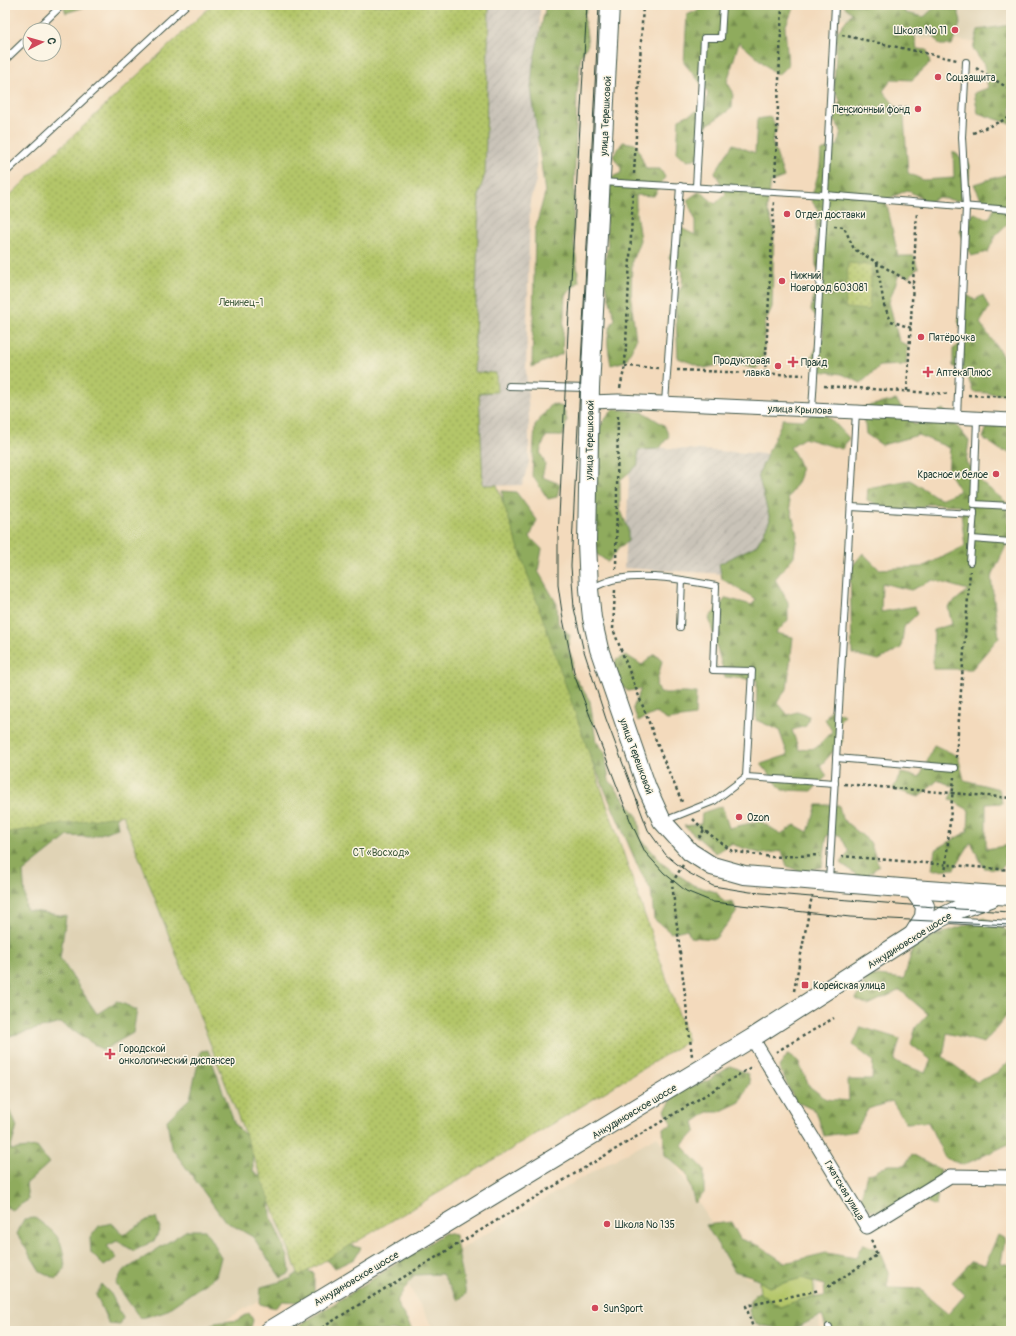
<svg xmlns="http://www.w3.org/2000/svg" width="1016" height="1336" font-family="Pangolin,sans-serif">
  <defs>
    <pattern id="industrial-furrows" width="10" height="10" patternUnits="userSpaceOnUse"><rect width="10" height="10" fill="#c9c3b8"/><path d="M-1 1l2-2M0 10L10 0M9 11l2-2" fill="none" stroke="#aca89f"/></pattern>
    <pattern id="forest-firs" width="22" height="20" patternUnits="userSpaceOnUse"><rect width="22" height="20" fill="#8fab5d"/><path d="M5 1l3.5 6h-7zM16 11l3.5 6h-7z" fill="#748c4e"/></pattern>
    <pattern id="park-dots" width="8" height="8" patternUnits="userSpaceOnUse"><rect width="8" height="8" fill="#b4c669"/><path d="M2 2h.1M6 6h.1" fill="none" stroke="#92a257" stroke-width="1.8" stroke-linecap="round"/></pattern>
  </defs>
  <rect width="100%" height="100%" fill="#fcf5e5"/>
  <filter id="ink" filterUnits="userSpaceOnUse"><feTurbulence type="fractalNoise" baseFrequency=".025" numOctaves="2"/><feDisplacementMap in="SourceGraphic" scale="8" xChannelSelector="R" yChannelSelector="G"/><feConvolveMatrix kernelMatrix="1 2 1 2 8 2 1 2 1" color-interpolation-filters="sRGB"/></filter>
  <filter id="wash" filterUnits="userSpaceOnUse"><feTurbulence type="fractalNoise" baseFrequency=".012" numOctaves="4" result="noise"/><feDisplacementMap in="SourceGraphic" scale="16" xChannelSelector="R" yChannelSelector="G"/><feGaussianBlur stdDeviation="0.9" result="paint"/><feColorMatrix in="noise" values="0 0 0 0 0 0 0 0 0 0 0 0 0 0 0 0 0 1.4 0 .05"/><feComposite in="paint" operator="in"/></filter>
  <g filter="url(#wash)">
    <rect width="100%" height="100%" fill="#f3dabc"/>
    <g fill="#e0d3b5">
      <path d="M839,5H1011V44L899,37V22L838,18Z"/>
      <path d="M123,815L299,1276L208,1331H5V833Z"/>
      <path d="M657,1136L745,1277L762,1279L816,1254L820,1331H435L406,1281L553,1194Z"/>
    </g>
    <g fill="url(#industrial-furrows)">
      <path d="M489,5H540L536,181L530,200L526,370L529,414V462L522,485L483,486L479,393L496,374L474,373L479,193L485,174Z"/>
      <path d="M631,446L782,455L775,566L759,576L624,568Z"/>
    </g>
    <path fill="#b4c669" stroke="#6a824e" d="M813,1277L816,1312L762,1317L759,1282Z"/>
    <g fill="url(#forest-firs)" stroke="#577448">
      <path d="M63,5H91L66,13Z"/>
      <path d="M546,5H590L584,15L588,44L581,56L577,95L573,233L579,282L565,295L562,354L532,367L535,230L545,193L531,87L533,64Z"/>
      <path d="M709,5H795L785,27L788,66L777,75L739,42L727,82L733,92L732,108L703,128L706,140L703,156L688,161L677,153L679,119L706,107L708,92L684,63L687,15Z"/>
      <path d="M843,5H903L905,13L924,17L936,6L958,11L961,21L952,45H940L929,29L914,33L917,49L927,50L930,63L912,80L892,79L883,91L904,117L908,173L923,180L954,178L953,151L970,165L968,188L969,197L956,201L939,197L928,202L907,190L886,200L898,256H914L918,268L909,277L899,274L889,302L899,341L908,346L906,365L880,366L861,383L842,374L819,371L808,362L823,338V325L811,310L814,295L824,282L816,265V218L818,210L811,200L820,167L821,151L838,145L841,130L832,117L834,107L841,102L834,90L837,32L852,13Z"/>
      <path d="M1011,25V124L978,113L974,93L988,88L984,65L973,49L978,30Z"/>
      <path d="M770,117L777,127L772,141L784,177L771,182L767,208L774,229L772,307L765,324L764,362L755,369L731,362L705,368L678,358L675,299L682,286L683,272L669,258L681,228L695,235V219L687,200L700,191L715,204L726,194L715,172L733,144L755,153L757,119Z"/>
      <path d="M623,142L636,144L646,169H660L665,177L654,196L636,195V212L640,240L632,261L631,299L636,340L626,361L611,365C608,348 604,333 615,319L603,277L605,258L608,247L605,210L612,177L621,173V168L613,156Z"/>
      <path d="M1011,173V220L995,236L988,252L971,256L960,231L974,213L989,219L997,203H983L974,184Z"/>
      <path d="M967,295L975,300L983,295L989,308L980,323L999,350L1011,375V395L973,392L967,374L953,366V349L968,339L958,321Z"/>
      <path d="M896,400L915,425L943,409L969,441L966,462L980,481L1006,502L1010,537L991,578L999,637L972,669H933L934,630L952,624L948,607L968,590L933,580L911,590L882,583L881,612L915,606L917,614L904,627L901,648L879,660L852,654L850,569L863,553L879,569L922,567L965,546L960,505L928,504L901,516L867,500L868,488L910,480L940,499L960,491L948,472L950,448L918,435L882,445L866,434L863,407Z"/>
      <path d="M552,404L563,407L567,420L563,436H546L540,452L545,464L542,477L560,484L557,497L548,499L532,475L535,425Z"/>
      <path d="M613,409L643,412L664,425L669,436L659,449L638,450V465L620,480V508L628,529V541L620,547L608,562L588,548L591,438Z"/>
      <path d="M815,412L826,414L849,438L842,449L804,438L790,447C806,471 802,474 788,498L797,535L794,556L775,579L788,602V620L776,633L793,637L787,689L777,702L788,715L797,712L809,716L806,726L792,730L799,750L816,748L832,731L825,719L831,709L844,715L835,727L843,741L820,766L827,776L812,791L782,790L761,764L788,755L779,730L756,720L757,680L725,677L709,618L726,598L752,605L756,599L722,579L719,564L757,545L770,520L758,475L783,419L803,420Z"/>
      <path d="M992,414L1011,415V452L1002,451L983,438Z"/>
      <path d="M502,491L516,492L537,520L530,537L542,549L538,571L557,604L558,623L570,635L568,648L573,660L571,671L590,701L596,741L605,752L609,780L638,817L641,839L663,864L693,885L716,892L724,902H733L737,912L715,939L690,937L687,929L671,933L654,919L651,890L640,871L584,742L505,520Z"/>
      <path d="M655,654L662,661L656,685L659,693H696L695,716L667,720L656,713L638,721L633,708L641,689L628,691L613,680L616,660L626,655L642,665Z"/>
      <path d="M934,745L958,756L964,780L999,789L1002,803L986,804V849L1011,845V857L1001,869L984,868L971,842L954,869L932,870L935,850L968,831L969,810L949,799L955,787L938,780L919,797L893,789L901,773L920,777Z"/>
      <path d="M114,802L118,828L91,837L68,836L23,872L26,910L66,916L60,958L97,1014L117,1001L137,1010L133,1033L103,1050L61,1023L5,1037V821Z"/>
      <path d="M817,805H839L842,819L870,842L879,866L862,879L841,863L849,852L840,835H827L822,867L801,872L787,866L782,851L762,854L731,844L716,853L684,826L701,824L702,813L722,806L729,828L760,821L781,834L795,825L808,832Z"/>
      <path d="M985,918L1011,933V1014L1009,1013L984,1043L947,1033L943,1057L977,1082L998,1072L1011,1059V1143L963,1165L945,1158L928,1122L906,1123L892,1101L868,1109L856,1131L824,1136L816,1111L795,1101L779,1067L788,1054L798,1061L809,1086L826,1099L849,1101L848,1080H872L873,1061L853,1045L861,1027L900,1039L894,1061L925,1073L931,1060L911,1044L916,1027L928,1014L900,990L868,1005L856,999L869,975L904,979L914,943Z"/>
      <path d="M208,1050L235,1125L252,1142L253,1171L269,1183L271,1217L288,1257L290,1273L281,1278L253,1237L225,1221L171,1147L167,1120L190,1098L201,1051Z"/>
      <path d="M731,1066L748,1074L750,1083L740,1102L719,1112H708L694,1122L696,1131L682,1146L704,1169V1193L695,1203L686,1173L665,1155L663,1128L672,1125L665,1110L679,1089L704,1083Z"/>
      <path d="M5,1112H11L17,1127L10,1150L37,1147L49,1163L26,1184L28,1200L12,1210L5,1206Z"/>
      <path d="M912,1154L941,1170L936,1206L920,1199L900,1213L870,1210L861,1197L867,1174L873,1173L888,1165H905Z"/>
      <path d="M35,1218C59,1236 62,1236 65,1268L57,1279L40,1271L17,1234L24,1219Z"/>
      <path d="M156,1218L160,1228L155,1240L134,1251L117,1241L107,1246L117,1258L104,1266L91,1253L90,1238L99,1226L112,1223L123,1235L147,1220Z"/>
      <path d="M731,1222L740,1239L760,1246L785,1263L826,1253L856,1258L863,1244L878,1249L889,1274L887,1288L921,1289L930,1299L948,1314L965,1295L952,1282L972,1261L985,1265L998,1235L1005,1239L1001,1263L1011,1265V1331H823L826,1328L822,1315L790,1331H780L771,1327L755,1324L749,1311L750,1301L758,1292L780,1307L802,1299L825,1296L824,1285L802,1278L769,1287L751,1276L734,1271L706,1225Z"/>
      <path d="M187,1230H205L221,1257L216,1276L162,1313L140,1318L116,1284L122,1272Z"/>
      <path d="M445,1233L455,1235L466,1294L458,1300L442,1274L414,1275L396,1302L413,1331H291Z"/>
      <path d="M335,1242L361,1248L354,1259L335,1268L321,1256Z"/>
      <path d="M303,1269L314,1273V1295L299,1302L283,1301L275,1308L260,1304L261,1287L290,1279Z"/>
      <path d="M102,1285L111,1294L123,1318L120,1325L109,1324L96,1295Z"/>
      <path d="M249,1313L253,1320L250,1331H202L215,1323L238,1320Z"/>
    </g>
    <g fill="url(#park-dots)" stroke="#6a824e">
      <path d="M212,5H489L485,174L479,193L474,372L496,373L497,392L479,393L483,485H497L688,1041L500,1156L299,1276L123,815L5,833V200Z"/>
      <path d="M848,263L872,265L869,310L845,308Z"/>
    </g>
  </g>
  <g filter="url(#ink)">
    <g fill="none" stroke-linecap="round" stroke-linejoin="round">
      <defs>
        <g id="lane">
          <path d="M36,30L62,5"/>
          <path d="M5,60L30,36"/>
          <path d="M5,173L186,5"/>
          <path d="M602,182L825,195L1011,210"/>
          <path d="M696,187L704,38H721L723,5"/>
          <path d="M509,386L588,388"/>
          <path d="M665,403L680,186"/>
          <path d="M812,410L825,195L835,5"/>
          <path d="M957,417L966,207L962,137L966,62"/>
          <path d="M977,418L974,504L1011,506"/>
          <path d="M851,507L974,514"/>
          <path d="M972,539L1011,542"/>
          <path d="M970,562L974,511"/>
          <path d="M590,589C599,585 608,580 617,579C649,573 684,580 716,586L713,670L752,671L746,777"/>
          <path d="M680,627L682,580"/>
          <path d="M836,758L955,768"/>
          <path d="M664,821L714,801L746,777L835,783"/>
          <path d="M829,881L856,412"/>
          <path d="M949,920L1011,924"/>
          <path d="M829,1327L830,1331"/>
        </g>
        <g id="street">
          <path d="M590,402L618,401L856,412L1011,420"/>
          <path d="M752,1038L867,1227L950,1176L1011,1177"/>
        </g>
        <g id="secondary">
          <path d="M610,5L590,388L587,542L589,589L592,618L599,649L647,788L662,821L690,852L712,866L744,875L913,889L1011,896"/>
          <path d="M913,889L925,906L924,917L913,935"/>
          <path d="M269,1331L752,1038L938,919L959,909L991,898"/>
        </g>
      </defs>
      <use href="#lane" stroke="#3f5548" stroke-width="8"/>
      <use href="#street" stroke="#3f5548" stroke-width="15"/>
      <use href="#secondary" stroke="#3f5548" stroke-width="20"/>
      <g stroke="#3f5548" stroke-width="2.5" stroke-dasharray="3 3" stroke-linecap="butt">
        <path d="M842,35L957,60"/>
        <path d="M976,68L1011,90"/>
        <path d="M839,114L908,107"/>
        <path d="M973,133L1011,117"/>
        <path d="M634,174L643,5"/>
        <path d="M775,182L782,5"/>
        <path d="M834,226L844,227L854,249L913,284"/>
        <path d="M877,263L884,305L891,321L911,328"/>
        <path d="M625,366L658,368"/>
        <path d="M677,370L804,375"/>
        <path d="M765,373L774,201"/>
        <path d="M824,386L949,394"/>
        <path d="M620,388L625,366L633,193"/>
        <path d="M907,391L917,212"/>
        <path d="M968,395L1011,397"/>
        <path d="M616,569L618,414"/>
        <path d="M615,590L613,629L662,756L683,804"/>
        <path d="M956,758L970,571"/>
        <path d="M844,784L1011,798"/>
        <path d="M693,819L704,830L732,851L771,857L820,855"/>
        <path d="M699,838L704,830"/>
        <path d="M841,856L1011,870"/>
        <path d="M683,865L672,883L692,1056"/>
        <path d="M945,875L954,777"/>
        <path d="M794,991L812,896"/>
        <path d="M776,1052L834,1018"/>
        <path d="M828,1287L877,1255L871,1239"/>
        <path d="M317,1331C461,1240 608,1155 753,1066"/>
        <path d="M754,1331L746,1306L820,1290"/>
      </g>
      <use href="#lane" stroke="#fff" stroke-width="6"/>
      <use href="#street" stroke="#fff" stroke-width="13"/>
      <use href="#secondary" stroke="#fff" stroke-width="18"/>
      <g stroke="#1f3d34" stroke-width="1">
        <path d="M587,5L568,332L558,538V585L563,619L575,677L630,820L645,852L664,873L686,891L713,902L850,917L1011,925"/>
        <path d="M599,5L571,566L574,608L583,648L606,719L648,830L666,855L687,872L713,886L750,892L959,909L1011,912"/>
      </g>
    </g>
  </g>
  <g fill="#d1495b" stroke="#fcf5e5" stroke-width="1.5">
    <circle cx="955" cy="30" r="4"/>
    <circle cx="938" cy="77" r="4"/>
    <circle cx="918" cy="109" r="4"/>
    <circle cx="787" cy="214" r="4"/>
    <circle cx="782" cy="281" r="4"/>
    <circle cx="921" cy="337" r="4"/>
    <path d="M791 356h4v4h4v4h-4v4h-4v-4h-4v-4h4z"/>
    <circle cx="778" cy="366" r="4"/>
    <path d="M926 366h4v4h4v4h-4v4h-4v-4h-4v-4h4z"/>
    <circle cx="996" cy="474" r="4"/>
    <circle cx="739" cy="817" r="4"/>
    <rect x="801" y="981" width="8" height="8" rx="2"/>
    <path d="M108 1048h4v4h4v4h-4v4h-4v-4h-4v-4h4z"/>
    <circle cx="607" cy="1224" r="4"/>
    <circle cx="595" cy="1308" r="4"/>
  </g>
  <g text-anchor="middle" stroke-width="3" stroke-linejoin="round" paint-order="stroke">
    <g font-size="10" fill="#1f3d34" stroke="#fcf5e5" text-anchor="start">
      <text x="947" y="34" text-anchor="end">Школа № 11</text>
      <text x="946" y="81">Соцзащита</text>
      <text x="910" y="113" text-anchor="end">Пенсионный фонд</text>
      <text x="795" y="218">Отдел доставки</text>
      <text x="790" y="279">Нижний<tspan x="790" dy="12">Новгород 603081</tspan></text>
      <text x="929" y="341">Пятёрочка</text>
      <text x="770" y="364" text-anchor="end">Продуктовая<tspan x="770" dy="12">лавка</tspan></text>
      <text x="801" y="366">Прайд</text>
      <text x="936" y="376">АптекаПлюс</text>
      <text x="988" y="478" text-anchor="end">Красное и белое</text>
      <text x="747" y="821">Ozon</text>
      <text x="813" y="989">Корейская улица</text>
      <text x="119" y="1052">Городской<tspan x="119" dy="12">онкологический диспансер</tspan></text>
      <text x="615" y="1228">Школа № 135</text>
      <text x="603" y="1312">SunSport</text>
    </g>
    <g font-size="10" fill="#1f3d34" stroke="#fcf5e5">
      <text transform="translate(605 116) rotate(-87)" y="4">улица Терешковой</text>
      <text transform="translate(800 409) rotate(2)" y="4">улица Крылова</text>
      <text transform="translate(589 440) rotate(-89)" y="4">улица Терешковой</text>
      <text transform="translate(637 756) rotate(70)" y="4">улица Терешковой</text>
      <text transform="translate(909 940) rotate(-32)" y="4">Анкудиновское шоссе</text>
      <text transform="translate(634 1111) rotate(-31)" y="4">Анкудиновское шоссе</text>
      <text transform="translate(845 1190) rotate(59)" y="4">Гжатская улица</text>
      <text transform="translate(356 1278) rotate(-31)" y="4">Анкудиновское шоссе</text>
    </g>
    <g font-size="10" fill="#445f41" stroke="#fcf5e5">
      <text x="241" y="306">Ленинец-1</text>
      <text x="381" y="856">СТ «Восход»</text>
    </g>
  </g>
  <rect width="1016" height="1336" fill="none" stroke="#fcf5e5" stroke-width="20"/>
  <g transform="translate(42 42) rotate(84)"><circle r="19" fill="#fcf5e5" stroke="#a4ab9e"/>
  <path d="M0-3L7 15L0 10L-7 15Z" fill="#d1495b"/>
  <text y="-6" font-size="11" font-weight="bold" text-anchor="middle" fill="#1f3d34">С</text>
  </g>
</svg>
